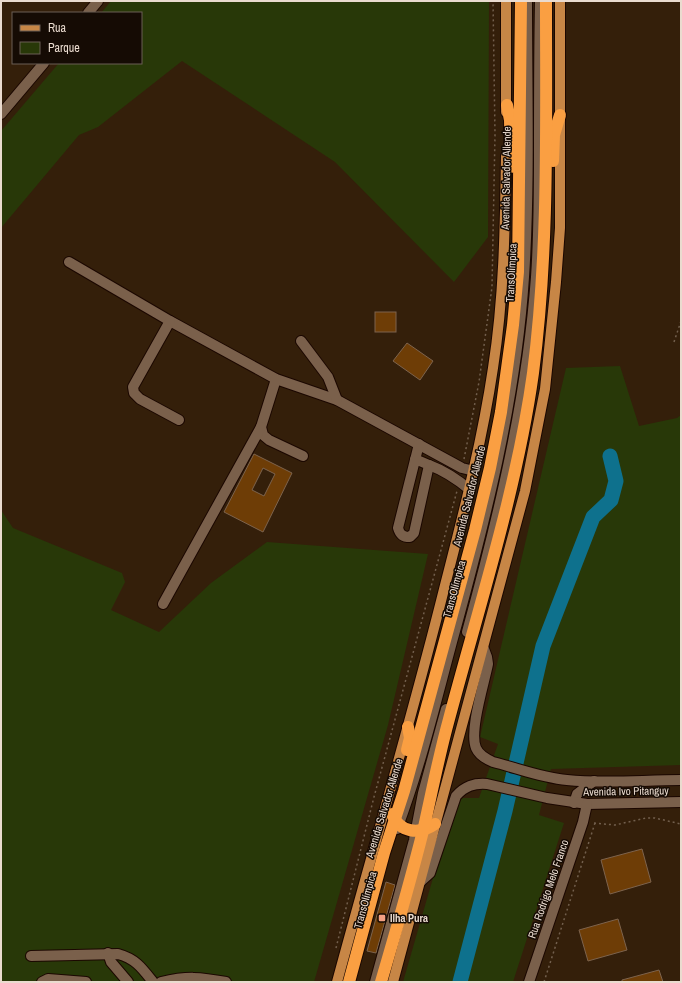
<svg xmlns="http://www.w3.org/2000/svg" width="682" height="983" font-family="'Archivo Narrow',sans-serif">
  <rect width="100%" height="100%" fill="#341f0a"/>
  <g fill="#283808">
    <path d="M111,1H489L488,237L454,282L335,162L182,61L98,127L79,135L1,228V131L59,63H141V13H101Z"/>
    <path d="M620,366L639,426L677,418L681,415V765L551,769L539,815L564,823L513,982H403L454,805L463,798H479L498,744L480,737L566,368Z"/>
    <path d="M1,510L13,528L122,573L125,582L111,610L159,632L211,583L267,542L428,554L388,725L314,982H1Z"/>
  </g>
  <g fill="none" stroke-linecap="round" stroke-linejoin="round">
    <path stroke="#0e718d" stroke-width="15" d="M460,982L505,811L543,646L593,517L611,500L616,481L610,456"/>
  </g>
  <g fill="#6e3d06" stroke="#7d634d" fill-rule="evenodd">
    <rect x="375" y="312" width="21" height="20"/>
    <path d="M407,343L433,361L420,380L393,361Z"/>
    <path d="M254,454L292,473L263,532L224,512ZM263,468L275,474L264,496L252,490Z"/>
    <path d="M642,849L651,882L610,894L601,860Z"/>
    <path d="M386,882L395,885L376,953L367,951Z"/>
    <path d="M618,919L627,950L588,961L579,930Z"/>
    <path d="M659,970L663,982H622V980Z"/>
  </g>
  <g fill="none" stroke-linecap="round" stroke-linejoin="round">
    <defs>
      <g id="minor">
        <path d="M88,13L98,1"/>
        <path d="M1,114L44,63"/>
        <path d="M69,262L170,321L276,379L337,400L462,468L474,471"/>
        <path d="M170,321L133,387L134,393L140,399L179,420"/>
        <path d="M301,341L328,377L337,400"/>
        <path d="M276,379L261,427L263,435L269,440L303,456"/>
        <path d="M415,459L429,465L414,533L410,537C403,537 400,535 398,528L419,444"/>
        <path d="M429,465C445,471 457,479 470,490"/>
        <path d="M163,604L261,427"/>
        <path d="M467,632C499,515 527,398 536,277C539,235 539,193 539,152C539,102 539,51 540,1"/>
        <path d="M484,649L487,657L488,664C484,684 469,731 476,748C479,755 486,759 493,762C517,768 542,778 567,780C605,784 643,780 681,780"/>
        <path d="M574,803L577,794L594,781"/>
        <path d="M397,829C420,768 435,705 452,642C485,522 516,401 524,277C530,185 527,93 527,1"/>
        <path d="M420,882L430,873L456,796C465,786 474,783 487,784L547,798L587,804L681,802"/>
        <path d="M108,953L111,962L128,982"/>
        <path d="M31,956L118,954C136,959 142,968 153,982"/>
        <path d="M42,982L48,979L86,982"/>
        <path d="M161,982C187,976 200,977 226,982"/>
        <path d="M375,982L414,840L423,793L446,709"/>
        <path d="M529,982L583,822L587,804"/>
      </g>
      <g id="major">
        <path d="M506,1V112"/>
        <path d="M337,982C371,856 408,731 440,605C460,526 481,449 493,368C504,298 505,227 506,156"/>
        <path d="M393,982L525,491L545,389L556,282L560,228V1"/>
      </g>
      <g id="highway">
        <path d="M507,105L510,120L511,167"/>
        <path d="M553,161L554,135L560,115"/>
        <path d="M407,750L410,738L408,727"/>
        <path d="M392,814C400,833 419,835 435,824"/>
        <path d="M349,982L384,853L404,791L475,530L490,468L501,412L513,325L518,272L521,1"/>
        <path d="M381,982C396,931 411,879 424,827C432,791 439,755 449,719C479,606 517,489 533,373C549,250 546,125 546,1"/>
      </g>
    </defs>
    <use href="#minor" stroke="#1b0700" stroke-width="12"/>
    <use href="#major" stroke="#1b0700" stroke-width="12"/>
    <use href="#highway" stroke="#1b0700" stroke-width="14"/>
    <g stroke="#725f4d" stroke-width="1.5" stroke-dasharray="2 3" stroke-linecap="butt">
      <path d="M674,342L681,321"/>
      <path d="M464,459L479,382L492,287L495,135L493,1"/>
      <path d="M594,823L615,825L646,818H655L681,824"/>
      <path d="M681,909V908"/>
      <path d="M336,948L374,797L457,491"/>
      <path d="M544,982L595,823"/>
    </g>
    <use href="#minor" stroke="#7a604b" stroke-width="10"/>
    <use href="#major" stroke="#c78646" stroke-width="10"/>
    <use href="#highway" stroke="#fa9f42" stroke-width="12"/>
  </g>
  <rect fill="#f3a082" stroke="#150b04" stroke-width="1.5" x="378" y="914" width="8" height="8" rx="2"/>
  <g text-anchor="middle" stroke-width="3" stroke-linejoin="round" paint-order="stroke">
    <g font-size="11" fill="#eadbcf" stroke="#150b04">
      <text transform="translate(506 178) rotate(-89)" y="4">Avenida Salvador Allende</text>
      <text transform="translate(511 273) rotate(-87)" y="4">TransOlímpica</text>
      <text transform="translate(469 496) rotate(-76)" y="4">Avenida Salvador Allende</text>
      <text transform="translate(454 589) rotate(-75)" y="4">TransOlímpica</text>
      <text transform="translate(626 791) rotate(-1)" y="4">Avenida Ivo Pitanguy</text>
      <text transform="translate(384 808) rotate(-73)" y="4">Avenida Salvador Allende</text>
      <text transform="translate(548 889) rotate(-71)" y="4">Rua Rodrigo Melo Franco</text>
      <text transform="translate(365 900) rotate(-75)" y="4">TransOlímpica</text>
    </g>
    <g font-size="11" font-weight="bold" fill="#eadbcf" stroke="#150b04" text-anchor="start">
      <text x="390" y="922">Ilha Pura</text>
    </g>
  </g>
  <rect width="682" height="983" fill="none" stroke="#eadbcf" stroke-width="4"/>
  <rect x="12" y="12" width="130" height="52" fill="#150b04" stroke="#6a5e55"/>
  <rect x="20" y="25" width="20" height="6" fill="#c78646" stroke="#6a5e55"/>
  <text x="48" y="32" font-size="12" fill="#eadbcf">Rua</text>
  <rect x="20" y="42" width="20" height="12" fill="#283808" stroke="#6a5e55"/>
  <text x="48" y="52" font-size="12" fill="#eadbcf">Parque</text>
</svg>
